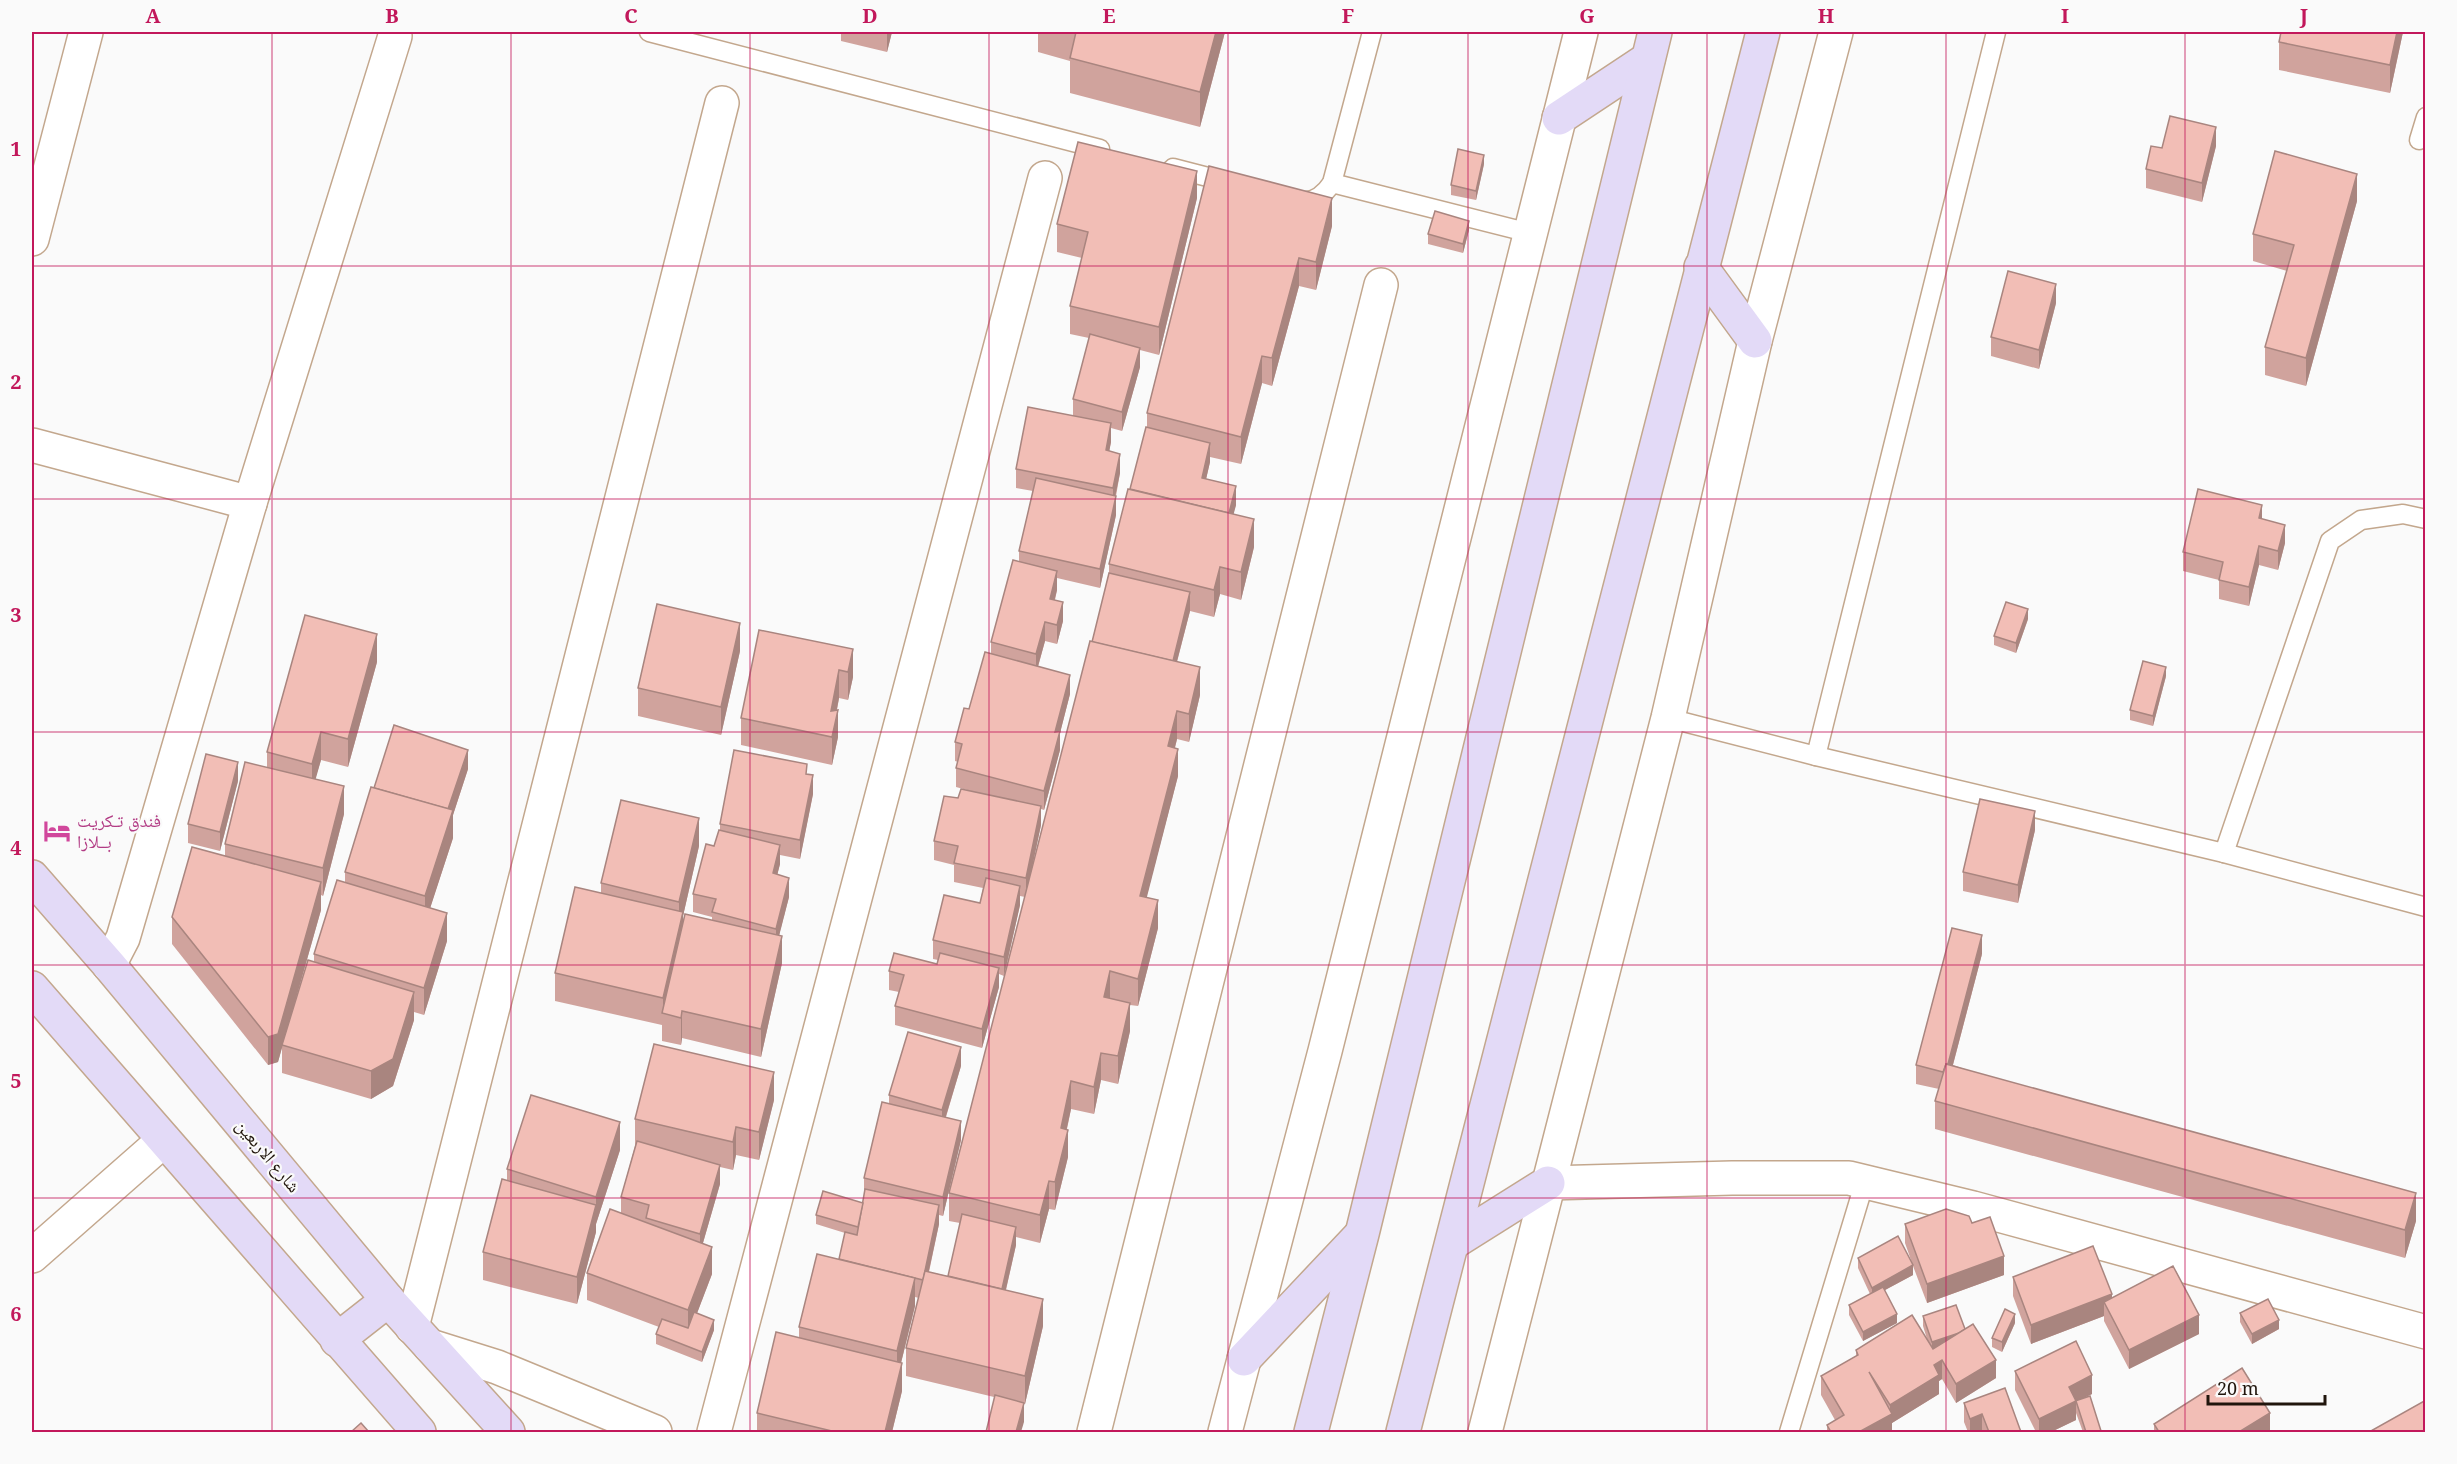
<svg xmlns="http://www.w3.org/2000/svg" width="2457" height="1464" font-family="'Noto Serif','Noto Naskh Arabic',serif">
  <rect width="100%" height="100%" fill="#fafafa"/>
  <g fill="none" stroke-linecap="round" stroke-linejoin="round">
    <defs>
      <g id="service">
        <path d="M649,32L1100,149"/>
        <path d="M2419,140L2426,117"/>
        <path d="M1173,168L1231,183"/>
        <path d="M1332,183L1530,233"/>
        <path d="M1298,201C1313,204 1324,195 1332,183L1372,32"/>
        <path d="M1668,718L1816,756L2224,853L2426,907"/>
        <path d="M1816,756L1996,32"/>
        <path d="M2224,853L2330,541L2361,520L2403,514L2426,519"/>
        <path d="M1789,1432L1865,1181"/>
      </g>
      <g id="minor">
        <path d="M32,239L86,32"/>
        <path d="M32,445L250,503"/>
        <path d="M109,965L123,938L250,503L395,36"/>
        <path d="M1548,1183L1732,1178H1849L1973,1208L2426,1332"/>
        <path d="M32,1256L164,1140"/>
        <path d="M412,1327L722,103"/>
        <path d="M430,1346L497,1367L655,1432"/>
        <path d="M714,1432L1045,178"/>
        <path d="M1094,1432L1381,285"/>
        <path d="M1225,1432L1325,1051L1581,32"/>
        <path d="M1485,1432L1668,718L1755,341L1836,32"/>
      </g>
      <g id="secondary">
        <path d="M1559,118L1648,59"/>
        <path d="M1701,267L1755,341"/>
        <path d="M32,877L109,965L388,1300L508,1432"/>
        <path d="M32,988L419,1432"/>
        <path d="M1454,1242L1548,1183"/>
        <path d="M337,1340L388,1300"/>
        <path d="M1244,1359L1359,1237"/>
        <path d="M1311,1432L1362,1234L1655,32"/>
        <path d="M1403,1432L1763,32"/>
      </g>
    </defs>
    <use href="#service" stroke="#c3a78d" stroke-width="21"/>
    <use href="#minor" stroke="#c3a78d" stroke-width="36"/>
    <use href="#secondary" stroke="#c3a78d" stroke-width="36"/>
    <use href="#service" stroke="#fff" stroke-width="18"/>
    <use href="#minor" stroke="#fff" stroke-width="33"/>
    <use href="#secondary" stroke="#e3daf7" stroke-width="33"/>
  </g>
  <g fill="#d0a39d">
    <path d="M841,32H892L887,52L841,41Z"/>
    <path d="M1038,32H1225L1200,127L1070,93V61L1038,52Z"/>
    <path d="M2281,32H2403L2390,93L2279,70V42Z"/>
    <path d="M2216,146L2202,202L2146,188V169L2162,148Z"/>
    <path d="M1484,164L1476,200L1451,195V185Z"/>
    <path d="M1209,166L1332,226L1316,290L1299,286L1272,386L1262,383L1241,464L1210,457V462L1206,479L1236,505L1233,514L1254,547L1241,600L1220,594L1214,617L1190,611L1177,662L1200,695L1189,742L1177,739L1175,748L1178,776L1146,898L1158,928L1138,1006L1130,1005V1031L1118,1084L1101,1080L1094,1114L1071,1109L1067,1129L1068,1157L1055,1210L1049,1209L1040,1243L1016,1237V1245L1006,1290L1043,1326L1025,1404H1024V1422L994,1397L906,1376V1348L919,1298L915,1297V1306L901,1363L902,1391L892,1432H757V1413L799,1338V1327L839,1259L845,1233L816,1224V1215L863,1203L864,1197V1178L889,1104V1095L961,1066L946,1117L961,1140L943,1216L939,1215V1224L929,1272L948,1276L960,1223L949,1221V1193L1025,897L1020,896V905L1004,976L999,974V987L982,1048L895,1025V1006L899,992L889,990V971L937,964L938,960L933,959V940L980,903L983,888L954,882V865L934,860V841L958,798L978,793L956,787V768L958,762L955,761V742L991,654V642L1019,562V551L1033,491L1016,488V469L1073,416V399L1089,338L1070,334V306L1082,258L1057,252V224L1197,198L1159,355L1140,350V367L1122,431L1111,428V442L1109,451L1120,473L1116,496V515L1100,588L1057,578V590L1055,600L1063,621L1057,644L1045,641L1038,667L1070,694L1060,733V750L1044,810L1041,809V825L1031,871L1092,642L1109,573V564L1147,427V413Z"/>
    <path d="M2357,201L2306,386L2265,375V347L2287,271L2253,261V234Z"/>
    <path d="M1469,230L1463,253L1428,244V234Z"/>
    <path d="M2056,303L2039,369L1991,356V337Z"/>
    <path d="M2262,519L2285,543L2278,570L2259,565L2249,606L2219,599V580L2183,571V552Z"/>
    <path d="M2028,619L2016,653L1994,645V636Z"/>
    <path d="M853,649V677L848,700L839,698L837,710L838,737L832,765L741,745V718Z"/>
    <path d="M740,651L721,735L638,716V688Z"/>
    <path d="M377,662L348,767L321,760L315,779L344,814L323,896L321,895V910L289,1023L314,962V954L345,882V872L374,788L468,769L453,815V838L430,908L447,941L424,1015L414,1012V1020L393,1086L371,1099L282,1073V1047L278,1062L268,1065L172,944V917L225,856V844L267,767V752Z"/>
    <path d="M2166,676L2153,726L2130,720V710Z"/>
    <path d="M807,774L813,794L800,859L780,855V864L777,875L789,897L779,935L782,963L761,1057L682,1038L681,1045L662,1041V1025L555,1001V973L601,893V883L699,846L683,916V924L712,920V917L693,912V894L714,846L720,830V824Z"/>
    <path d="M238,781L220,851L188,843V824Z"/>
    <path d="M2035,830L2018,903L1963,891V872Z"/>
    <path d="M1982,954L1953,1065L2416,1221L2405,1258L1935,1129V1101L1939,1089L1916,1084V1065Z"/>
    <path d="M774,1100L759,1160L736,1155L733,1170L720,1167V1184L703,1243L712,1274L697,1313L714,1330L702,1362L656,1344V1334L659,1327L587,1300V1273L621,1213V1197L635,1146V1119Z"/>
    <path d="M620,1150L596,1224V1232L577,1304L483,1280V1252L507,1180V1169Z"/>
    <path d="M1972,1223L2004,1275L1927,1303L1913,1266V1275L1885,1290L1897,1323L1863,1341L1849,1315V1305L1870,1294L1858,1268V1258L1912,1263L1905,1243V1224Z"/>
    <path d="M2013,1277L2112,1298L2199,1334L2129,1369L2104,1321V1316L2031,1344L2013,1296Z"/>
    <path d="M2240,1313L2279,1329L2252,1344L2240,1322Z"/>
    <path d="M1923,1316L1965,1329L1996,1378L1956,1403L1942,1379L1939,1381V1394L1892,1423V1432H1827V1425L1835,1420L1821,1395V1376L1856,1356V1350L1927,1339L1923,1326Z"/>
    <path d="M2015,1323L2002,1352L1992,1347V1338Z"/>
    <path d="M2015,1371L2092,1394L2083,1398L2101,1432H2083L2076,1413V1420L2051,1432H2036L2015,1390Z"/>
    <path d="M1964,1403L2021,1432H1968L1964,1422Z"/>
    <path d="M2154,1424L2270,1432H2154Z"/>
  </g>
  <g fill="#a9857f">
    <path d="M888,32H892L887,52V33Z"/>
    <path d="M1216,32H1225L1200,127V92Z"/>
    <path d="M2397,32H2403L2390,93V65Z"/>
    <path d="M2216,127V146L2202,202V183Z"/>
    <path d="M1484,155V164L1476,200V191Z"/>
    <path d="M1197,171V198L1159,355V327Z"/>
    <path d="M2357,174V201L2306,386V358Z"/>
    <path d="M1332,198V226L1316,290V262Z"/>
    <path d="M1469,221V230L1463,253V244Z"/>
    <path d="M1299,258V286L1272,386V358Z"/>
    <path d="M2056,284V303L2039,369V350Z"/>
    <path d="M1140,348V367L1122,431V412Z"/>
    <path d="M1262,356V383L1241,464V437Z"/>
    <path d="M1111,423V442L1106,469V450Z"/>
    <path d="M1210,443V462L1202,497V478Z"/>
    <path d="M1120,454V473L1113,507V488Z"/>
    <path d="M1236,486V505L1229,532V513Z"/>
    <path d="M1116,496V515L1100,588V569Z"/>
    <path d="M2262,505V524L2259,518Z"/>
    <path d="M1254,519V547L1241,600V572Z"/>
    <path d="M2285,525V543L2278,570V551Z"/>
    <path d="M2259,546V565L2249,606V587Z"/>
    <path d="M1220,567V594L1214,617V590Z"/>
    <path d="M1057,571V590L1050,618V599Z"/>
    <path d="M1190,592V611L1170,688V669Z"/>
    <path d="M1063,602V621L1057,644V625Z"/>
    <path d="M2028,609V619L2016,653V643Z"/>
    <path d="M1045,622V641L1036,673V654Z"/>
    <path d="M740,623V651L721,735V707Z"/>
    <path d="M377,634V662L348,767V739Z"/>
    <path d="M853,649V677L848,700V672Z"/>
    <path d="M1200,667V695L1189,742V714Z"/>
    <path d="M2166,667V676L2153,726V716Z"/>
    <path d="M839,670V698L831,739V711Z"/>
    <path d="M1070,675V694L1060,733V750L1044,810V791L1055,732Z"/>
    <path d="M838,710V737L832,765V737Z"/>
    <path d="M1177,711V739L1168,774V746Z"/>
    <path d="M321,732V760L312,792V764Z"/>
    <path d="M1178,749V776L1140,924V896Z"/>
    <path d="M468,750V769L453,815V838L425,924V896L445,818Z"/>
    <path d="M238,762V781L220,851V832Z"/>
    <path d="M813,775V794L800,859V840Z"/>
    <path d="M344,786V814L323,896V868Z"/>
    <path d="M1041,806V825L1026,897V878Z"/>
    <path d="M2035,811V830L2018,903V885Z"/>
    <path d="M699,818V846L683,916V939L663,1013V998L679,925V902Z"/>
    <path d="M780,845V864L773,892V873Z"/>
    <path d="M789,878V897L776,948V929Z"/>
    <path d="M321,882V910L278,1062L268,1065V1037Z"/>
    <path d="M1020,886V905L1004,976V957Z"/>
    <path d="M1158,900V928L1138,1006V979Z"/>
    <path d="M447,913V941L424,1015V988Z"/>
    <path d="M1982,935V954L1946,1091V1072Z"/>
    <path d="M782,936V963L761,1057V1029Z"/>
    <path d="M999,968V987L982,1048V1029Z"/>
    <path d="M1110,971V999L1104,997Z"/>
    <path d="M414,992V1020L393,1086L371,1099V1071Z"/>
    <path d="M1130,1003V1031L1118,1084V1056Z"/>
    <path d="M682,1011V1038L681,1045V1018Z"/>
    <path d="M961,1047V1066L942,1129V1110Z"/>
    <path d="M1101,1053V1080L1094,1114V1087Z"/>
    <path d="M774,1072V1100L759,1160V1132Z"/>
    <path d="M1071,1081V1109L1061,1155V1128Z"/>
    <path d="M961,1121V1140L943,1216V1197Z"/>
    <path d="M620,1122V1150L596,1224V1197Z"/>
    <path d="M736,1127V1155L733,1170V1142Z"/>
    <path d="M1068,1130V1157L1055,1210V1182Z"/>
    <path d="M720,1165V1184L700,1253V1234Z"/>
    <path d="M1049,1181V1209L1040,1243V1215Z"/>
    <path d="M2416,1193V1221L2405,1258V1230Z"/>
    <path d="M596,1205V1232L577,1304V1277Z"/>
    <path d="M939,1205V1224L923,1298V1280Z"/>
    <path d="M1016,1227V1245L1000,1315V1296Z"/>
    <path d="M712,1247V1274L688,1337V1310Z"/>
    <path d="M2004,1256V1275L1927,1303V1284Z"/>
    <path d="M1913,1265V1275L1872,1297V1288Z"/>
    <path d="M915,1278V1306L897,1379V1351Z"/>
    <path d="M2112,1294V1313L2104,1302V1316L2031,1344V1325Z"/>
    <path d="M1043,1299V1326L1025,1404V1376Z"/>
    <path d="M1897,1314V1323L1863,1341V1332Z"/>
    <path d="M2015,1314V1323L2002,1352V1342Z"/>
    <path d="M2199,1315V1334L2129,1369V1350Z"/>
    <path d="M714,1320V1330L702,1362V1352Z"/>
    <path d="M2279,1320V1329L2252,1344V1334Z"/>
    <path d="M1965,1331L1932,1352V1342Z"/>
    <path d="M1942,1360V1379L1939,1381V1394L1892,1423V1432H1859L1890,1415V1405L1934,1365Z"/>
    <path d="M1996,1360V1378L1956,1403V1384Z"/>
    <path d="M902,1363V1391L892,1432H885Z"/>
    <path d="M2092,1375V1394L2076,1402V1420L2051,1432H2039V1419L2069,1387Z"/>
    <path d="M1024,1403V1422L1021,1432H1016Z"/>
    <path d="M2270,1413V1432H2239Z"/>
    <path d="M1982,1414V1432H1970V1419Z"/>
  </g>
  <g fill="#f2beb6" stroke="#a9857f" stroke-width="1.5">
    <path d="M1076,32H1216L1200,92L1070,58Z"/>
    <path d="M2281,32H2397L2390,65L2279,42Z"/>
    <path d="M2170,116L2216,127L2202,183L2146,169L2151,146L2162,148Z"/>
    <path d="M1078,142L1197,171L1159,327L1070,306L1088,232L1057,224Z"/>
    <path d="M1458,149L1484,155L1476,191L1451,185Z"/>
    <path d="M2275,151L2357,174L2306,358L2265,347L2294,245L2253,234Z"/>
    <path d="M1209,166L1332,198L1316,262L1299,258L1272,358L1262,356L1241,437L1147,413Z"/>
    <path d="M1435,211L1469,221L1463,244L1428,234Z"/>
    <path d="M2008,271L2056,284L2039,350L1991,337Z"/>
    <path d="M1090,334L1140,348L1122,412L1073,399Z"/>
    <path d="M1028,407L1111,423L1106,450L1120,454L1113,488L1016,469Z"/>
    <path d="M1146,427L1210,443L1202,478L1236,486L1229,513L1130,489Z"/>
    <path d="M1036,478L1116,496L1100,569L1019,551Z"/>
    <path d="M1128,489L1254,519L1241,572L1220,567L1214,590L1109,564Z"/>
    <path d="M2198,489L2262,505L2259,518L2285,525L2278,551L2259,546L2249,587L2219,580L2223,562L2183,552Z"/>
    <path d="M1013,560L1057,571L1050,599L1063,602L1057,625L1045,622L1036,654L991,642Z"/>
    <path d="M1109,573L1190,592L1173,661L1092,642Z"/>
    <path d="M2006,602L2028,609L2016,643L1994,636Z"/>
    <path d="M657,604L740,623L721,707L638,688Z"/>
    <path d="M305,615L377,634L348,739L321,732L312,764L267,752Z"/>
    <path d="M759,630L853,649L848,672L839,670L831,711L838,710L832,737L741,718Z"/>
    <path d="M1090,641L1200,667L1189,714L1177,711L1168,746L1178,749L1140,896L1158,900L1138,979L1110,971L1104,997L1130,1003L1118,1056L1101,1053L1094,1087L1071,1081L1061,1128L1068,1130L1055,1182L1049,1181L1040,1215L949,1193Z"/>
    <path d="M985,652L1070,675L1055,732L1060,731L1044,791L956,768L962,744L955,742L964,708L969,709Z"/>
    <path d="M2143,661L2166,667L2153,716L2130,710Z"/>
    <path d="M394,725L468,750L448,809L374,788Z"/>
    <path d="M734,750L807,764L806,774L813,775L800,840L720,824Z"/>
    <path d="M206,754L238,762L220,832L188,824Z"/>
    <path d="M245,762L344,786L323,868L225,844Z"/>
    <path d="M371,787L453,810L425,896L345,872Z"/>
    <path d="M961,789L1041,806L1026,878L954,863L958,846L934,841L944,796L958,798Z"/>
    <path d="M1980,799L2035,811L2018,885L1963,872Z"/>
    <path d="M621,800L699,818L679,902L601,883Z"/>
    <path d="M719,830L780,845L773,873L789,878L776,929L712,912L716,899L693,894L706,844L714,846Z"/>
    <path d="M192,847L321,882L278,1034L268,1037L172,917Z"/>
    <path d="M986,878L1020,886L1004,957L933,940L944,895L980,903Z"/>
    <path d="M337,880L447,913L424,988L314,954Z"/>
    <path d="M575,887L683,912L663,998L555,973Z"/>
    <path d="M685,914L782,936L761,1029L682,1011L681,1018L662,1013Z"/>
    <path d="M1952,928L1982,935L1948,1064H1946L1943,1072L1916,1065Z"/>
    <path d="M894,953L937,964L940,953L999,968L982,1029L895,1006L904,975L889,971Z"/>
    <path d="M308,960L414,992L393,1059L371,1071L282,1045Z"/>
    <path d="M908,1032L961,1047L942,1110L889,1095Z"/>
    <path d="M654,1044L774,1072L759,1132L736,1127L733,1142L635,1119Z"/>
    <path d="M1946,1064L2416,1193L2405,1230L1935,1101Z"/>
    <path d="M531,1095L620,1122L596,1197L507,1169Z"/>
    <path d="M882,1102L961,1121L943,1197L864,1178Z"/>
    <path d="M637,1141L720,1165L700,1234L646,1218L649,1205L621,1197Z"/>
    <path d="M502,1179L596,1205L577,1277L483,1252Z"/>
    <path d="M865,1189L939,1205L923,1280L839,1259L845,1232L857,1235Z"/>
    <path d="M823,1191L863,1203L858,1227L816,1215Z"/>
    <path d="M610,1209L712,1247L688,1310L587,1273Z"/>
    <path d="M1946,1209L1969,1216L1972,1223L1990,1217L2004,1256L1927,1284L1905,1224Z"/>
    <path d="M962,1214L1016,1227L1002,1289L948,1276Z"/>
    <path d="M1898,1236L1913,1265L1872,1288L1858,1258Z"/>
    <path d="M2093,1246L2112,1294L2031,1325L2013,1277Z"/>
    <path d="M817,1254L915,1278L897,1351L799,1327Z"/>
    <path d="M2173,1266L2199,1315L2129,1350L2104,1302Z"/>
    <path d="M925,1271L1043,1299L1025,1376L906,1348Z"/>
    <path d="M1883,1287L1897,1314L1863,1332L1849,1305Z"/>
    <path d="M2268,1299L2279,1320L2252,1334L2240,1313Z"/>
    <path d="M1956,1305L1965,1329L1959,1333L1932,1342L1923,1316Z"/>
    <path d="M2005,1309L2015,1314L2002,1342L1992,1338Z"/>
    <path d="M694,1312L714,1320L702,1352L656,1334L662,1319L688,1328Z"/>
    <path d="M1912,1315L1933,1349L1973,1324L1996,1360L1956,1384L1942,1360L1934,1365L1939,1375L1890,1405L1869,1372L1892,1414L1859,1432H1831L1827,1425L1844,1415L1821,1376L1858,1355L1856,1350Z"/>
    <path d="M776,1332L902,1363L885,1432H836L757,1413Z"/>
    <path d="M2076,1341L2092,1375L2069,1387L2076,1401L2039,1419L2015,1371Z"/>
    <path d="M2242,1368L2270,1413L2239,1432H2159L2154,1424Z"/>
    <path d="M2005,1388L2021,1432H1989L1982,1414L1970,1419L1964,1403Z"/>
    <path d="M995,1395L1024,1403L1016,1432H986Z"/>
    <path d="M2090,1396L2101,1431L2096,1432H2086L2076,1401H2075Z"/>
    <path d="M2426,1400V1432H2369Z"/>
    <path d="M361,1423L369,1432H351Z"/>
  </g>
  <path fill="none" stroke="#c2185b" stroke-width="1.5" stroke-opacity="0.55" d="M272,32V1432M511,32V1432M750,32V1432M989,32V1432M1228,32V1432M1468,32V1432M1707,32V1432M1946,32V1432M2185,32V1432M32,266H2426M32,499H2426M32,732H2426M32,965H2426M32,1198H2426"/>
  <defs>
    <symbol id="hotel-bare" viewBox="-9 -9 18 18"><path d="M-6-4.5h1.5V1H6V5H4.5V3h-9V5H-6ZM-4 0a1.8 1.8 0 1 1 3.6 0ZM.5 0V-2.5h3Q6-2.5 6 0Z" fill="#d1479c" stroke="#fafafa" stroke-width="2.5" paint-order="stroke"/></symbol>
  </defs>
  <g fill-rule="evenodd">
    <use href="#hotel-bare" x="38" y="812" width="38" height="38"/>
  </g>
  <g text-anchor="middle" stroke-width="4.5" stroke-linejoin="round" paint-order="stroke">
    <g font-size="18" fill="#b23c85" stroke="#fafafa" text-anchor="start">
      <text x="77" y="827">فندق تـكريت<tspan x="77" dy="21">بــلازا</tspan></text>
    </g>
    <g font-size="18" fill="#20150c" stroke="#fafafa">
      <text transform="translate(268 1156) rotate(50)" y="6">شارع الاربعين</text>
    </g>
  </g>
  <rect width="2457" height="1464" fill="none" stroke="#fafafa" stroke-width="66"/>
  <path d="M2208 1395v9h117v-9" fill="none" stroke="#20150c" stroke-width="3"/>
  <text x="2217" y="1395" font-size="18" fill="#20150c" stroke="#fafafa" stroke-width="4.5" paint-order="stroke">20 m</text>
  <rect x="33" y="33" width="2391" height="1398" fill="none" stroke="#c2185b" stroke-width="2"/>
  <g font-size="20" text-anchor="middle" font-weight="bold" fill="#c2185b">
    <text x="153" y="23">A</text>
    <text x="392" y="23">B</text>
    <text x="631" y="23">C</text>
    <text x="870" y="23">D</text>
    <text x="1109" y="23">E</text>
    <text x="1348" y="23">F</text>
    <text x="1587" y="23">G</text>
    <text x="1826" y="23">H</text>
    <text x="2065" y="23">I</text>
    <text x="2304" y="23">J</text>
    <text x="16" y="156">1</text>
    <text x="16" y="389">2</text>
    <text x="16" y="622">3</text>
    <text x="16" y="855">4</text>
    <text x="16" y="1088">5</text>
    <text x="16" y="1321">6</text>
  </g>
</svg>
